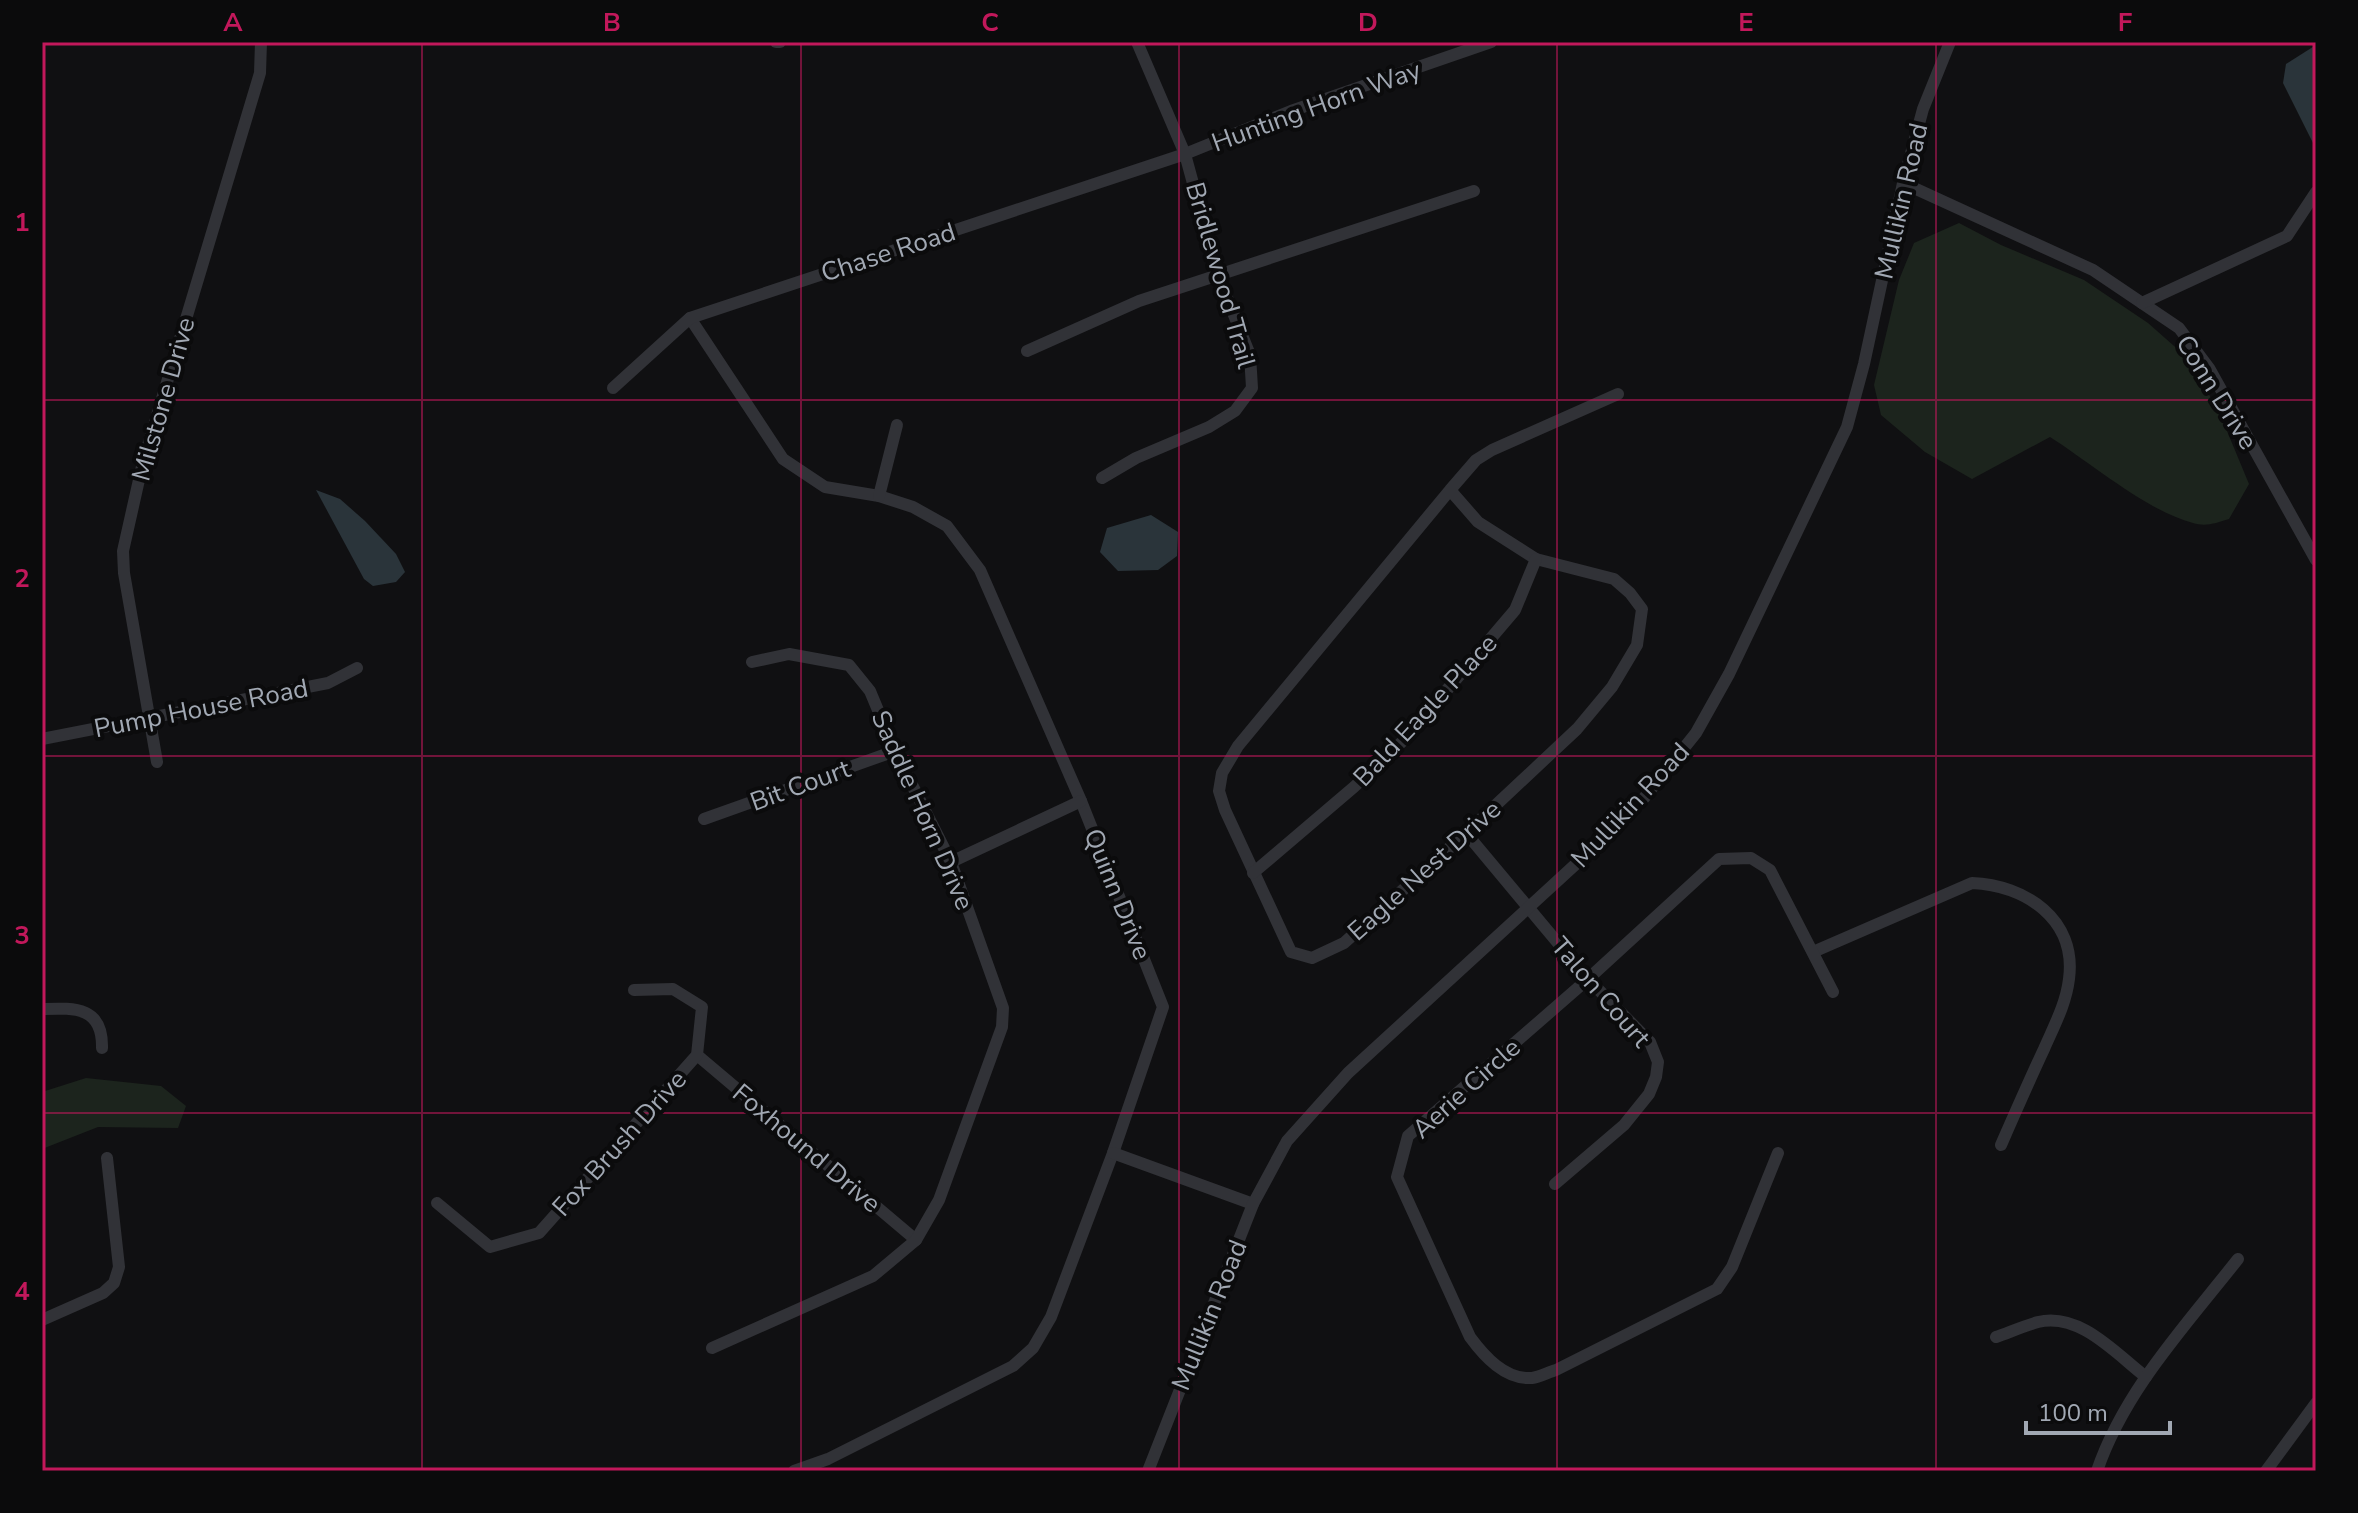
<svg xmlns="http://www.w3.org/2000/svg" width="2358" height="1513" font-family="'Nunito Sans',sans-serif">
  <rect width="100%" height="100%" fill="#101012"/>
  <g fill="#1c241d">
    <path d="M1959,223L2001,245L2084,280L2148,323L2191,361L2222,419L2249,484L2229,519C2216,523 2206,527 2193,523C2147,511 2091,463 2050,437L1972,479L1925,452L1881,415L1874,385L1899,280L1914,243Z"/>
    <path d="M86,1078L161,1086L186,1106L178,1128L98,1127L42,1149V1092Z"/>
  </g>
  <g fill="#2a343a">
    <path d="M2316,45V149L2283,83L2286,64Z"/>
    <path d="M316,490L340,499L365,521L396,554L405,572L396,582L373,586L364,579Z"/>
    <path d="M1151,515L1178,532L1177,556L1158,570L1118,571L1100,552L1107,528Z"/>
  </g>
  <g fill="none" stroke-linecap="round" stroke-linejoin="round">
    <g stroke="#313237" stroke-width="12">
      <path d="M776,42H780"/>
      <path d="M1903,183L2093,270L2179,328L2209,368L2316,560"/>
      <path d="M2142,303L2287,236L2316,192"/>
      <path d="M690,318L783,459L825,487L879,496L913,507L947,526L980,570L1081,801L1163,1007L1113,1153L1051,1317L1033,1348L1013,1366L828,1459L794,1471"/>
      <path d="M1027,351L1139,301L1474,191"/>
      <path d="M613,388L690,318L1185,154L1291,111L1491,42"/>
      <path d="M1102,478L1136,458L1209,427L1235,411L1252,388L1250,355L1218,275L1185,154L1137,42"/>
      <path d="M1450,490L1478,522L1536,559L1614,579L1630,593L1642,609L1637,645L1612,687L1577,729L1466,833L1344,943L1312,958L1291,952L1225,810L1219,791L1222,773L1238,746L1450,490L1476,460L1492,450L1618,394"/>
      <path d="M879,496L897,425"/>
      <path d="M42,739L328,683L357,668"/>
      <path d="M157,762L124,573L123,551L143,462L260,73L261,42"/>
      <path d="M704,819L895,751"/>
      <path d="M1466,833L1588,979L1650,1042L1658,1062L1656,1077L1649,1094L1624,1125L1555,1184"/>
      <path d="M951,862L1081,801"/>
      <path d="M1253,873L1354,787L1406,738L1515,610L1536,559"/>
      <path d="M1813,952L1972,883C2025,885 2077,919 2069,979C2066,1004 2054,1026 2044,1049C2029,1081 2015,1113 2001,1145"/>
      <path d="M42,1009C74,1008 103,1006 102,1048"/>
      <path d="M697,1055L916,1240"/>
      <path d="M1113,1153L1253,1204"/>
      <path d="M1778,1153L1732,1267L1717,1289L1556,1370C1549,1372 1539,1377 1532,1378C1505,1380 1484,1356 1470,1337L1397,1177L1408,1136L1588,979L1719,859L1751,858L1770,870L1833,992"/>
      <path d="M437,1203L490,1247L539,1233L697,1055L702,1007L673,989L634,990"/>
      <path d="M42,1320L103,1293L114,1283L119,1267L107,1158"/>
      <path d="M1996,1337C2010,1332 2024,1326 2038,1322C2080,1312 2116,1354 2146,1377"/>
      <path d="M712,1348L873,1276L916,1240L939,1200L1002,1027L1003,1008L951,862L895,751L870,691L849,665L789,654L752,662"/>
      <path d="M1148,1471L1253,1204L1287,1141L1348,1073L1577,863L1644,798L1696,733L1729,674L1847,427L1864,364L1903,183L1923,109L1950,42"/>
      <path d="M2097,1471C2124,1391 2186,1325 2238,1259"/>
      <path d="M2266,1471L2316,1403"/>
    </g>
  </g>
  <path fill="none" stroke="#c2185b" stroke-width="2" stroke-opacity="0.55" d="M422,42V1471M801,42V1471M1179,42V1471M1557,42V1471M1936,42V1471M42,400H2316M42,756H2316M42,1113H2316"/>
  <g text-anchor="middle" stroke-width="8" stroke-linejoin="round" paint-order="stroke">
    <g font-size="26" fill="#a1a8b3" stroke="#0b0b0c">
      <text transform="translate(1316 106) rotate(-20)" y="9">Hunting Horn Way</text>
      <text transform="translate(1901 201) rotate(-77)" y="9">Mullikin Road</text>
      <text transform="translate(888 252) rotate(-18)" y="9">Chase Road</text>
      <text transform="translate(1221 275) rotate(74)" y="9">Bridlewood Trail</text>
      <text transform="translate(2217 392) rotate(58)" y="9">Conn Drive</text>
      <text transform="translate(163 399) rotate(-74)" y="9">Milstone Drive</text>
      <text transform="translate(201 708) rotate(-11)" y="9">Pump House Road</text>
      <text transform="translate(1425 710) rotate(-47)" y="9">Bald Eagle Place</text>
      <text transform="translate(800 785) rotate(-20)" y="9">Bit Court</text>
      <text transform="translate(1630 805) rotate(-47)" y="9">Mullikin Road</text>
      <text transform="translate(923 810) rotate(66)" y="9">Saddle Horn Drive</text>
      <text transform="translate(1424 870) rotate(-42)" y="9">Eagle Nest Drive</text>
      <text transform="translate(1118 894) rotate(68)" y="9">Quinn Drive</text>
      <text transform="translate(1601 992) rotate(49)" y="9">Talon Court</text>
      <text transform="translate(1466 1088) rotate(-42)" y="9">Aerie Circle</text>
      <text transform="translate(619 1143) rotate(-48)" y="9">Fox Brush Drive</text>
      <text transform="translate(807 1148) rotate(40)" y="9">Foxhound Drive</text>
      <text transform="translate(1209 1315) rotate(-68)" y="9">Mullikin Road</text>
    </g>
  </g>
  <rect width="2358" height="1513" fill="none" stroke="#0b0b0c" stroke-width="88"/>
  <path d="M2026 1421v12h144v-12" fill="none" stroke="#a1a8b3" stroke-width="4"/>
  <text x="2038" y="1421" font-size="24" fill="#a1a8b3" stroke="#0b0b0c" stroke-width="6" paint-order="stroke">100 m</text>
  <rect x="44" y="44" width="2270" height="1425" fill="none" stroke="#c2185b" stroke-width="3"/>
  <g font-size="26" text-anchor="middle" font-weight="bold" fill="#c2185b">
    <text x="233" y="31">A</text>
    <text x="612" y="31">B</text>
    <text x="990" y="31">C</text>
    <text x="1368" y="31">D</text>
    <text x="1746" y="31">E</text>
    <text x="2125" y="31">F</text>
    <text x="22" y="231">1</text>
    <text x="22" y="587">2</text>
    <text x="22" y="944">3</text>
    <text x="22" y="1300">4</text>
  </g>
</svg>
